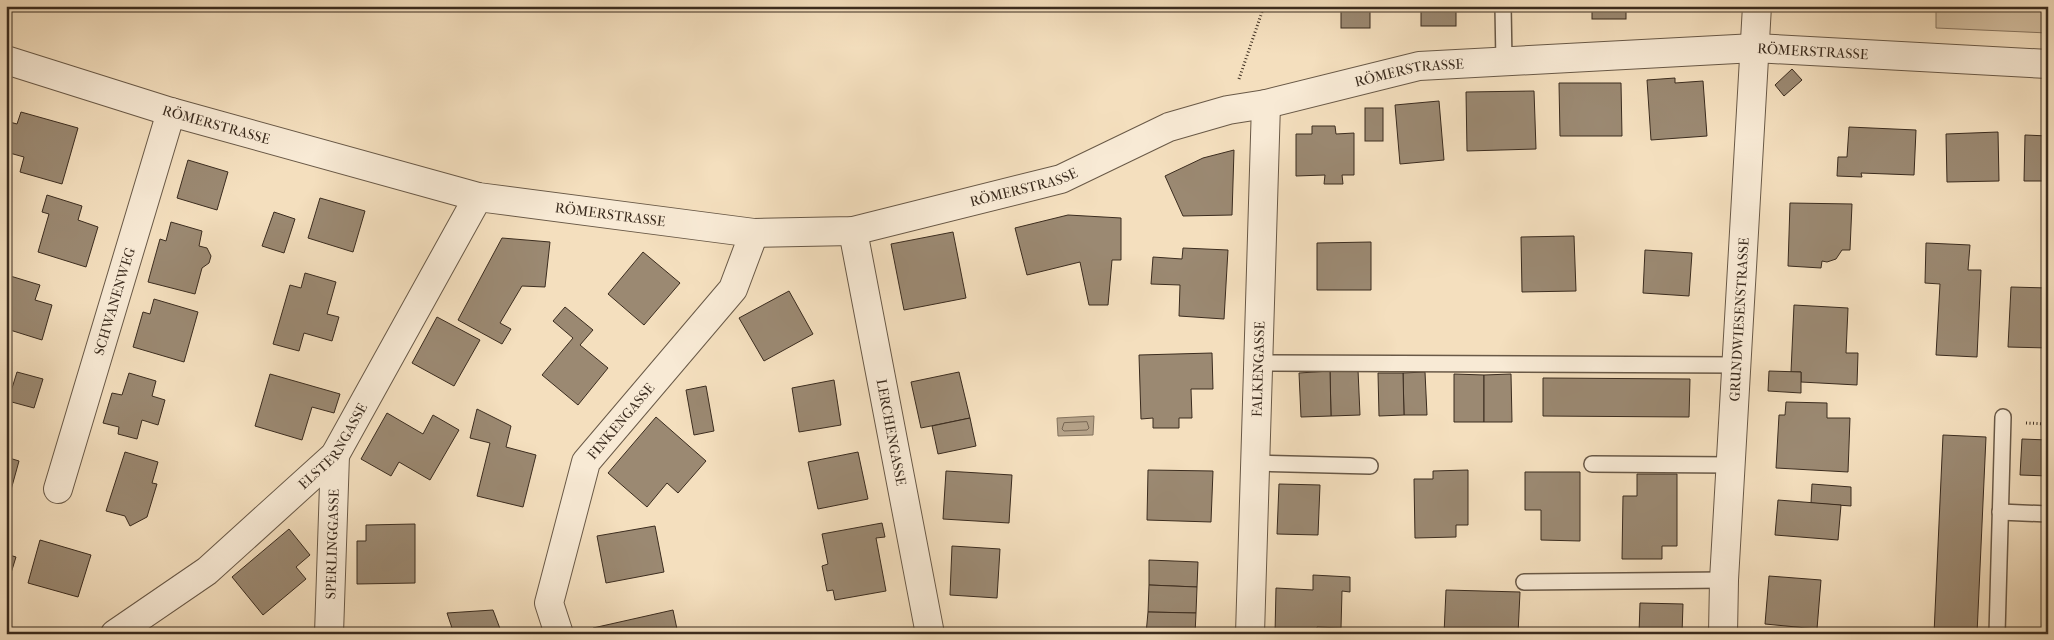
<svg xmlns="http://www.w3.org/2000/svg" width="2054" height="640" font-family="'IM FELL French Canon',serif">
  <rect width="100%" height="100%" fill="#f4dfbe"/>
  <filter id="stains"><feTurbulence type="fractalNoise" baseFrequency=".004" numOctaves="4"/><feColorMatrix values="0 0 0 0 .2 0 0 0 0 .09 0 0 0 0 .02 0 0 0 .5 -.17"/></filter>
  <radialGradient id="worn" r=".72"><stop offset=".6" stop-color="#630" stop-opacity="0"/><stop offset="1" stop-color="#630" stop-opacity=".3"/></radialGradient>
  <path fill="#d5c1a3" stroke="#887661" d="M1936,6H2048V33L1936,28Z"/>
  <path fill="#b5a288" stroke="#84735e" d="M1094,416L1093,435L1058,436L1057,418Z"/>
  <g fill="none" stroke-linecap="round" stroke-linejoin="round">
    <path stroke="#786754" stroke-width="1" d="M1087,422L1089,428L1087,430L1064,431L1062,429L1064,423Z"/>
  </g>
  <g fill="#9b8972" stroke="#3b2c1f">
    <rect x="1341" y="6" width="29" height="22"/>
    <rect x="1421" y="6" width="35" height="20"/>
    <rect x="1592" y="6" width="34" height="13"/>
    <path d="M1792,69L1802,80L1784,96L1775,85Z"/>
    <path d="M1675,78V83L1703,81L1707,136L1651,140L1647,80Z"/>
    <path d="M1559,83H1621L1622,136H1560Z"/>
    <path d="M1534,91L1536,149L1467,151L1466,92Z"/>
    <path d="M1439,101L1444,160L1400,164L1395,105Z"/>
    <rect x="1365" y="108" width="18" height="33"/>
    <path d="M21,112L78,128L62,184L20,172L24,157L6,152V121L17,124Z"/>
    <path d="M1312,126H1335L1336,134L1354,133V175H1342L1343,184H1324L1325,175L1296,176V134H1312Z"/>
    <path d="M1849,127L1916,130L1914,175L1861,173L1862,177L1837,176L1838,157H1847Z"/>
    <path d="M1998,132L1999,181L1947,182L1946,134Z"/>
    <path d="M2025,135L2048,136V181H2024Z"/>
    <path d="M1234,150L1232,215L1183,216L1165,176L1203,158Z"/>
    <path d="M188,160L228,172L217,210L177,198Z"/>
    <path d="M47,195L82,206L78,220L98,227L86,267L38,252L49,214L42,212Z"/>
    <path d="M320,198L365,211L353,252L308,238Z"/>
    <path d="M1790,203L1852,204L1850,250H1842L1836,259L1827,262L1822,261L1821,268L1788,266Z"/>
    <path d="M274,212L295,219L284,253L262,246Z"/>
    <path d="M1068,215L1121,218V260H1112L1108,305H1089L1080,262L1027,275L1015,228Z"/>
    <path d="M171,222L202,231L199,246L207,248L211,256L209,263L202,268L195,294L148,282L160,239L166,241Z"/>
    <path d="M953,232L966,298L904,310L891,244Z"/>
    <path d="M1574,236L1576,291L1522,292L1521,237Z"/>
    <path d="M502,238L550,242L545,287L522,286L500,323L511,329L502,344L458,320Z"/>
    <path d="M1371,242V290H1317V243Z"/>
    <path d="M1926,243L1970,245L1968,270H1981L1977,357L1936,355L1940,284L1925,283Z"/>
    <path d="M1183,248L1228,250L1224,319L1179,316L1180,285L1151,284L1153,257L1182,259Z"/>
    <path d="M1645,250L1692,253L1689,296L1643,293Z"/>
    <path d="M643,252L680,283L644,325L608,294Z"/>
    <path d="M305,273L336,282L327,314L339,317L332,341L304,333L299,351L273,344L290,285L301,288Z"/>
    <path d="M7,275L40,285L35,300L52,305L42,340L10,330L6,342Z"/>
    <path d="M2011,287L2048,288V348L2008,347Z"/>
    <path d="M789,291L813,334L764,361L739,318Z"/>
    <path d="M154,299L198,312L184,362L133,347L143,312L150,314Z"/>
    <path d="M1794,305L1848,308L1846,353H1858L1857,385L1801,382V372H1791Z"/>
    <path d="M565,307L593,330L580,345L608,368L578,405L542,375L573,338L553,321Z"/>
    <path d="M437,317L480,340L454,386L412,363Z"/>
    <path d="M1212,353L1213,389H1191L1192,418H1179V428H1153V418L1141,419L1139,355Z"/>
    <path d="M1358,370L1360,415L1331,416L1330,371Z"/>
    <path d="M1330,371L1331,416L1301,417L1299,373Z"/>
    <path d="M1769,371L1801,372V393L1768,391Z"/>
    <path d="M17,372L43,379L34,408L8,401Z"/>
    <path d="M959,372L970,418L921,428L911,382Z"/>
    <path d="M1425,372L1427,415H1404L1403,373Z"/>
    <path d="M129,373L156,381L152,396L165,400L158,425L142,420L137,439L118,434L119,427L103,423L112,393L122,395Z"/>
    <path d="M1378,373H1403L1404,415L1379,416Z"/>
    <path d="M270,374L340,394L334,413L312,407L302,440L255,426Z"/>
    <path d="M1454,374L1484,375V422H1454Z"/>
    <path d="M1511,374L1512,422H1484V375Z"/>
    <path d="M1543,378L1690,379L1689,417L1543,416Z"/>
    <path d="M834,380L841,425L799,432L792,388Z"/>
    <path d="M706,386L714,431L694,435L686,390Z"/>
    <path d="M1786,402L1827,403V418H1850L1848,472L1776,468L1779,415H1785Z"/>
    <path d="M477,409L511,426L506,447L536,455L523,507L477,496L490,443L470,438Z"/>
    <path d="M387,413L423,434L433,415L459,430L430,480L399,462L391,476L361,459Z"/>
    <path d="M656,417L706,461L678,493L667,483L647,507L608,473Z"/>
    <path d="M970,418L976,446L938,454L932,426Z"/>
    <path d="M1943,435L1986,437L1977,634H1934Z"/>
    <path d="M2022,439L2048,440V476L2020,475Z"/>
    <path d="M125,452L158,462L152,483L157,484L147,517L130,526L125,516L106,511Z"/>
    <path d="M858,452L868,499L818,509L808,462Z"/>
    <path d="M6,457L19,461L9,497H6Z"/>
    <path d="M1148,470L1213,471L1211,522L1147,520Z"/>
    <path d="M1468,470V525H1456V537L1415,538L1414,479H1433V471Z"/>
    <path d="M946,471L1012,475L1009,523L943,519Z"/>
    <path d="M1525,472H1580V541L1541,540V510H1525Z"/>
    <path d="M1637,474H1677V546H1662V559H1622L1623,496H1637Z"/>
    <path d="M1279,484L1320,485L1318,535L1277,534Z"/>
    <path d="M1812,484L1851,487V506L1811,503Z"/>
    <path d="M1778,500L1841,505L1838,540L1775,535Z"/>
    <path d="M882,523L885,537L876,538L886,591L835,600L833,590L827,591L822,566L828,564L822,534Z"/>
    <path d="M415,524V583L357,584V541H366V525Z"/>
    <path d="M655,526L664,572L606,583L597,536Z"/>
    <path d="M289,529L310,555L296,567L306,579L263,615L232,577Z"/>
    <path d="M40,540L91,555L78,597L28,583Z"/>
    <path d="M952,546L1000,549L997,598L950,595Z"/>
    <path d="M2045,548H2048V634H2042Z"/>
    <path d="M6,554L16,557L7,586L6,585Z"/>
    <path d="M1149,560L1198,562L1197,587L1149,585Z"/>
    <path d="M1313,575L1350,577V592L1342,591L1341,628L1317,627V634H1275L1276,588L1313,590Z"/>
    <path d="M1769,576L1821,580L1817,629L1765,624Z"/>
    <path d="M1149,585L1197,587L1196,613L1148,612Z"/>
    <path d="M1446,590L1520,592L1518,634H1444Z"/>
    <path d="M1640,603L1683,604L1682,634H1639Z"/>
    <path d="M493,610L502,634H454L447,613Z"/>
    <path d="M673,610L678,634H595L593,628Z"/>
    <path d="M1148,612L1196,613L1195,634H1146Z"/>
  </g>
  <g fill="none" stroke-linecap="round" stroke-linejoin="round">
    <defs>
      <g id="service">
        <path d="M1503,6L1504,62"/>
        <path d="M1258,363L1736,365"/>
        <path d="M1255,463L1370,466"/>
        <path d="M1592,464L1731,465"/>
        <path d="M2000,512L2048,514"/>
        <path d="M1524,582L1724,580"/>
        <path d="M1997,634L2003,417"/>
      </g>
      <g id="minor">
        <path id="s1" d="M6,60L171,112L478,197L754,233L853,231L1061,179L1169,127L1228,110L1266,104L1419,66L1755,48L2048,64"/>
        <path id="s2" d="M853,231L930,634"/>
        <path id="s3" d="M58,489L171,112"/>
        <path id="s4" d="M115,634L207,571L335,455L478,197"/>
        <path id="s5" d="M329,634L335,455"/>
        <path id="s6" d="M559,634L549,603L586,462L733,289L754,233"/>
        <path id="s7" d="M1250,634L1266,104"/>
        <path id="s8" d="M1723,634L1724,580L1757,6"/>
      </g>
    </defs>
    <use href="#service" stroke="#695947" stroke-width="18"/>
    <use href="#minor" stroke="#695947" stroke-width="30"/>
    <g stroke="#3b2c1f" stroke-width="3" stroke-dasharray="1 2.5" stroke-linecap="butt">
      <path d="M1239,79L1264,6"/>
      <path d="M2026,423L2048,424"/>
    </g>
    <use href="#service" stroke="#f8ead5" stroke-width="15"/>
    <use href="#minor" stroke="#f8ead5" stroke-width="28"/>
  </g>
  <g text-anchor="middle" stroke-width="4" stroke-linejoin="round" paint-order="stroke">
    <g font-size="14" fill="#3b2c1f" stroke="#f8ead5">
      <text dy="5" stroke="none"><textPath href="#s1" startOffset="1855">RÖMERSTRASSE</textPath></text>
      <text dy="5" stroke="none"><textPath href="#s1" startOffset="1450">RÖMERSTRASSE</textPath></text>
      <text dy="5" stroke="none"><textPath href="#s1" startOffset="220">RÖMERSTRASSE</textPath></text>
      <text dy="5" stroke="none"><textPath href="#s1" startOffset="1045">RÖMERSTRASSE</textPath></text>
      <text dy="5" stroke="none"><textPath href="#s1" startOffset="625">RÖMERSTRASSE</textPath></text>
      <text dy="5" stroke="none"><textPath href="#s3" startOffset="196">SCHWANENWEG</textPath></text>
      <text dy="5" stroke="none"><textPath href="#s8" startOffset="315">GRUNDWIESENSTRASSE</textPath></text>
      <text dy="5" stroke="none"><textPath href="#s7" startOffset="265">FALKENGASSE</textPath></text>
      <text dy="5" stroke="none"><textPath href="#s6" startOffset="232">FINKENGASSE</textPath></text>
      <text dy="5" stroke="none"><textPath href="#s2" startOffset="205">LERCHENGASSE</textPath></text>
      <text dy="5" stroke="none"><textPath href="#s4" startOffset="290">ELSTERNGASSE</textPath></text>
      <text dy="5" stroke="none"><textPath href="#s5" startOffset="90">SPERLINGGASSE</textPath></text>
    </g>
  </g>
  <rect width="2054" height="640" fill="none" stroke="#f4dfbe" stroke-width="25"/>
  <rect x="8" y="8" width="2039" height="625" fill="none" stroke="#3b2c1f" stroke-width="2.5"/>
  <rect x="12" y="12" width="2029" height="615" fill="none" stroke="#3b2c1f"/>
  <rect width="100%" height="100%" filter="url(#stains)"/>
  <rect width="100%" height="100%" fill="url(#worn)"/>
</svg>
